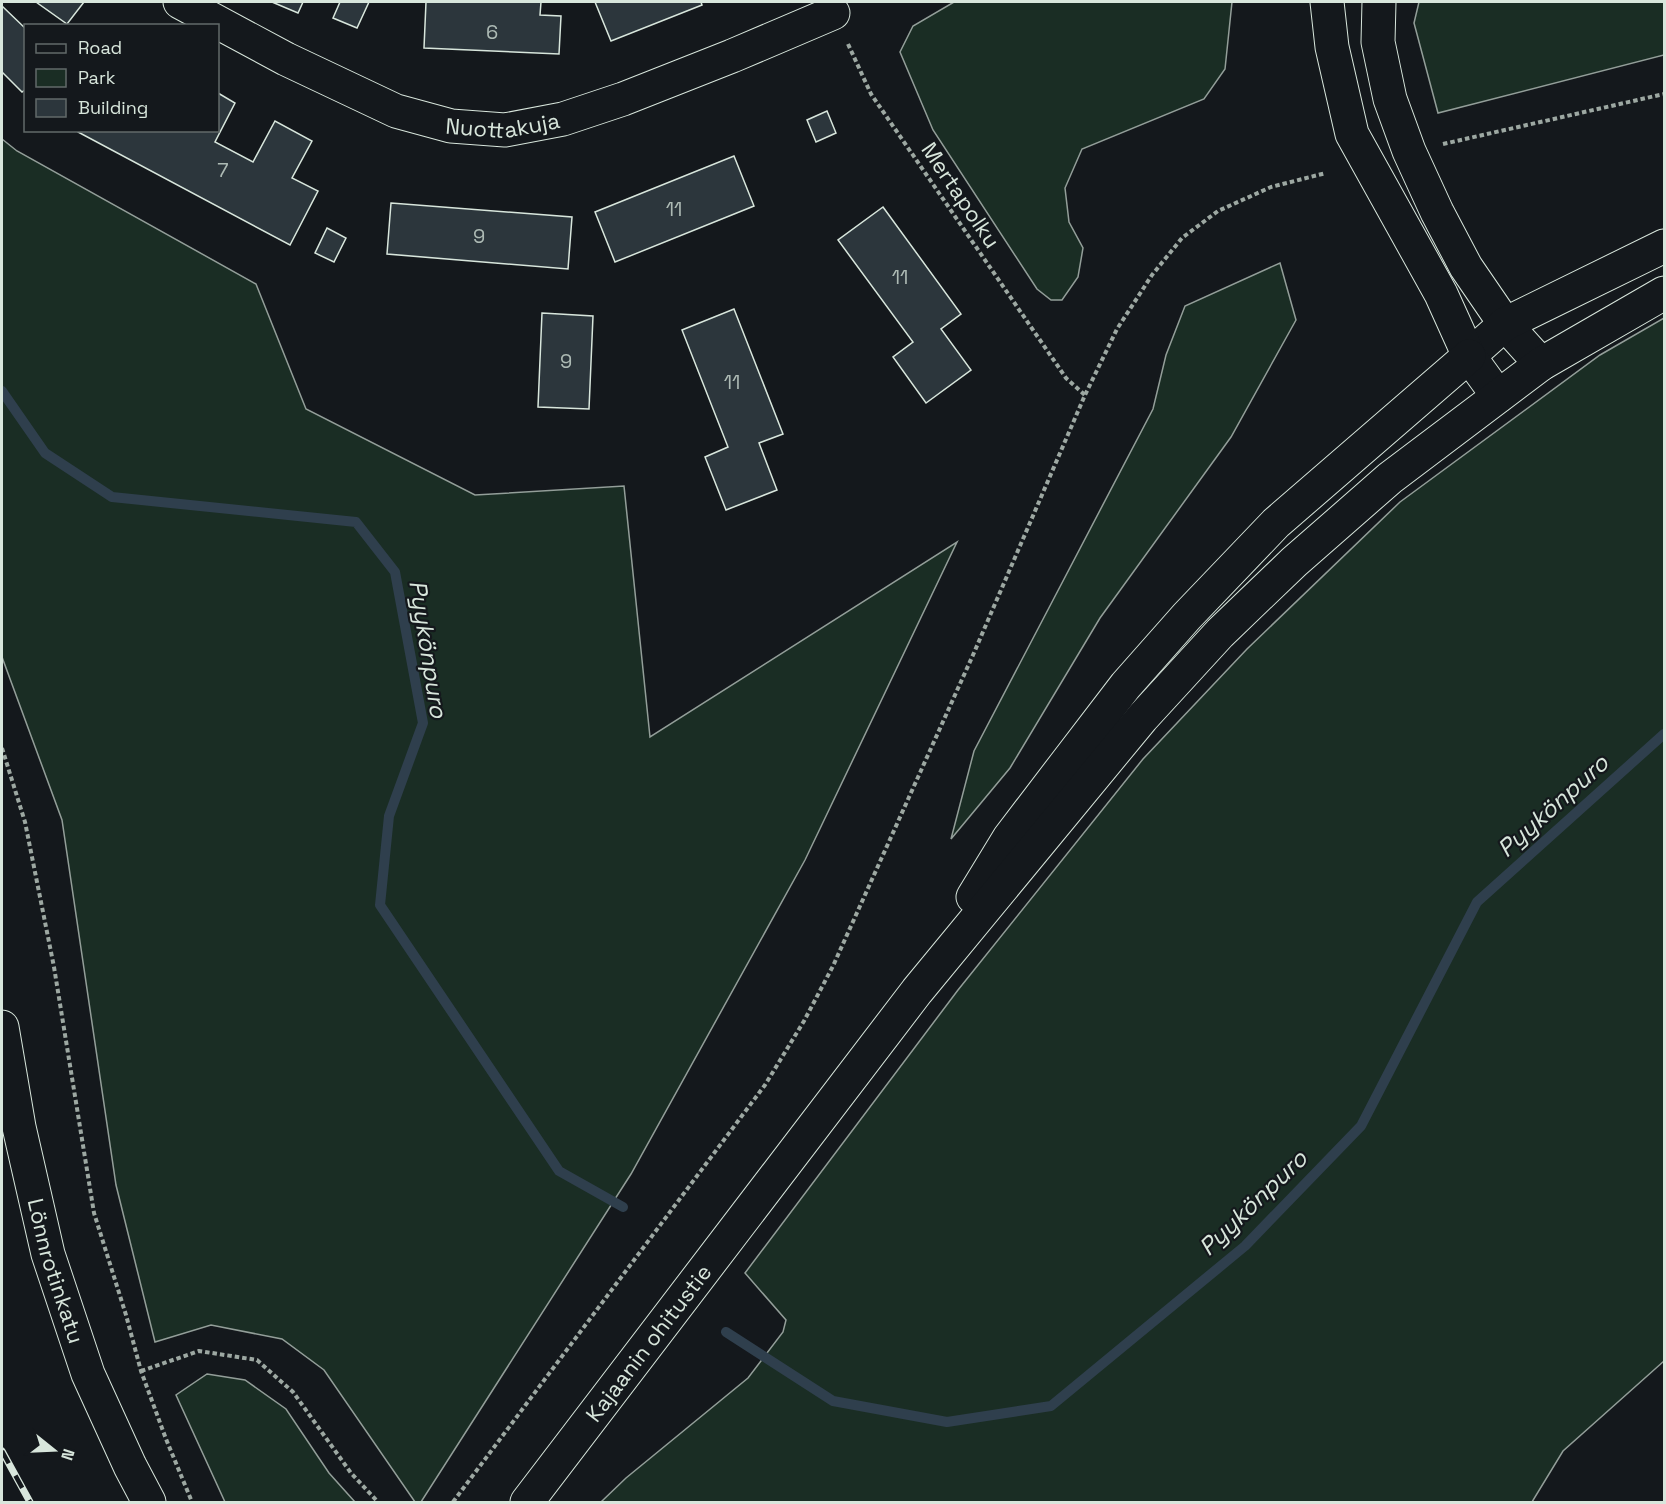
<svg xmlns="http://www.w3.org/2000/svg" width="1666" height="1504" font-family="'Space Grotesk',sans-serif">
  <rect width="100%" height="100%" fill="#14181c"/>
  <g fill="#1a2d24" stroke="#939e99" stroke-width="1.5">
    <path d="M954,2H1232L1225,69L1204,99L1082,149L1065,188L1069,222L1083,248L1078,277L1062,300H1051L1037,289L933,130L900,52L913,26Z"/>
    <path d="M1419,2H1664V55L1438,113L1414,23Z"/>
    <path d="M2,139L17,151L256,284L306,409L475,495L624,486L650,737L957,542L805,860L631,1174L421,1502H415L324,1370L282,1339L211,1325L155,1342L116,1185L62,820L2,657Z"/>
    <path d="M1280,263L1296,320L1231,437L1100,618L1010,768L951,839L974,751L1153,409L1166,355L1185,306Z"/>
    <path d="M1664,318V1361L1563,1451L1532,1502H601L626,1478L748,1378L783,1332L786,1320L745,1273L958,990L1143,759L1247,649L1400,502L1600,355Z"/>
    <path d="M207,1374L245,1380L286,1409L329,1473L355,1502H225L176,1395Z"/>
  </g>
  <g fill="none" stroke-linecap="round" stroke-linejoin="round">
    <g stroke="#2f3f4d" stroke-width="10">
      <path d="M2,391L45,453L112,497L356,522L395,572L423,723L389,816L380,905L559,1171L623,1207"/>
      <path d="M726,1332L833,1401L947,1422L1051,1406L1245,1246L1361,1126L1477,902L1664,734"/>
    </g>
  </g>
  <g fill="#2c363c" stroke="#d8e6dc" stroke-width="1.5">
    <path d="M36,2H84L67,24Z"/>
    <path d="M272,2H303L298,13Z"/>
    <path d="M340,2H369L357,28L333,18Z"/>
    <path d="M426,2H541L540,15L561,16L559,54L424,48Z"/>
    <path d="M595,2H701L702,5L611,41Z"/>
    <path d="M2,6L26,29V89L22,92L2,72Z"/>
    <path d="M218,93L235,103L215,142L253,162L275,121L312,141L292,178L318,191L290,245L78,132V130H218Z"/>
    <path d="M827,111L836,133L816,142L807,120Z"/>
    <path d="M734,156L754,206L615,262L595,212Z"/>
    <path d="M391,203L572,217L568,269L387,254Z"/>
    <path d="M883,207L961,314L941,329L971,370L926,403L893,357L913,342L838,240Z"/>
    <path d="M327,228L346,238L334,262L315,253Z"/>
    <path d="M734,309L783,434L759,443L777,490L726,510L705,457L728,447L682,330Z"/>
    <path d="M542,313L593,316L589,409L538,407Z"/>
  </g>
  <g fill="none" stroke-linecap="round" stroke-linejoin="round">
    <defs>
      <g id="minor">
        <path id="s1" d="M180,2L286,59L396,111L451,126L505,130L563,119L623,99L732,56L833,13"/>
        <path id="s2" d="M2,1027L19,1127L48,1254L88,1374L130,1466L149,1502"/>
      </g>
      <g id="major">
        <path d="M1379,2L1378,42L1390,99L1409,151L1437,212L1466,267L1505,324L1541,364"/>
        <path d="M1469,356L1505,324L1664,246"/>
      </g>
      <g id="highway">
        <path d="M1327,2L1332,47L1352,134L1441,294L1469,356L1498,396"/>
        <path d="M973,897L1009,838L1067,762L1126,685L1187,616L1276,523L1469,356"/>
        <path id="s3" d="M527,1502L917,991L1142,718L1220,633L1294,562L1390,478L1541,364L1664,293"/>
      </g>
    </defs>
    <use href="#minor" stroke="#d8e6dc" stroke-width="35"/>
    <use href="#major" stroke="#d8e6dc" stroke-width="35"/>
    <use href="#highway" stroke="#d8e6dc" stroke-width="35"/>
    <g stroke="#9da8a2" stroke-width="4" stroke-dasharray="4.5 3" stroke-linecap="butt">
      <path d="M848,44L871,94L1066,378L1085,395"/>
      <path d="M1443,144L1664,94"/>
      <path d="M2,748L25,822L54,967L94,1213L126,1315L141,1371L166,1439L192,1502"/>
      <path d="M141,1371L199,1351L257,1360L293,1392L351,1473L378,1502"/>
      <path d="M453,1502L765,1085L804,1021L833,966L973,655L1085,395L1117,329L1152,275L1182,238L1218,211L1271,187L1326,173"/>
    </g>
    <use href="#minor" stroke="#14181c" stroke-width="33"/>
    <use href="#major" stroke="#14181c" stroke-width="33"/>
    <use href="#highway" stroke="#14181c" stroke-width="33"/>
    <defs>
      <path id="rail" d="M2,1451L30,1502"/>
    </defs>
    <use href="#rail" stroke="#d8e6dc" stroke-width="7"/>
    <use href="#rail" stroke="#14181c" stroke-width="4.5" stroke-dasharray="14" stroke-linecap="butt"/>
  </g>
  <g text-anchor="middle" stroke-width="4.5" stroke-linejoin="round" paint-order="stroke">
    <g font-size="20" fill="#adbab4">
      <text x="492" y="39">6</text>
      <text x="223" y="177">7</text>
      <text x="674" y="216">11</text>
      <text x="479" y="243">9</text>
      <text x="900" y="284">11</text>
      <text x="566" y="368">9</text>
      <text x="732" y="389">11</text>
    </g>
    <g font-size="22" fill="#d8e6dc" stroke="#14181c">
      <text dy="8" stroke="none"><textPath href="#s1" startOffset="351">Nuottakuja</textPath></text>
      <text transform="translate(961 195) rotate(56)" y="8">Mertapolku</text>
      <text dy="8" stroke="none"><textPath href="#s2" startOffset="250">Lönnrotinkatu</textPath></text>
      <text dy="8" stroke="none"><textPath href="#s3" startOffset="200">Kajaanin ohitustie</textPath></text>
    </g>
    <g font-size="24" font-style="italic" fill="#d8e6dc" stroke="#14181c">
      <text transform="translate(428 649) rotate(81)" y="8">Pyykönpuro</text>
      <text transform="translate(1553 806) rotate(-42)" y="8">Pyykönpuro</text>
      <text transform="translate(1253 1203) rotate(-44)" y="8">Pyykönpuro</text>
    </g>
  </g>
  <rect width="1666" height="1504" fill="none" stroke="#d8e6dc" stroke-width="6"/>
  <rect x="24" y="24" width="195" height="108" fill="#14181c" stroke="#626a69" stroke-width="1.5"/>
  <rect x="36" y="44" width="30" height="9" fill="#14181c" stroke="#626a69" stroke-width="1.5"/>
  <text x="78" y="54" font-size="18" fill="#d8e6dc">Road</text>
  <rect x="36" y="69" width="30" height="18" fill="#1a2d24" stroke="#626a69" stroke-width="1.5"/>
  <text x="78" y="84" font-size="18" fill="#d8e6dc">Park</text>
  <rect x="36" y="99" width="30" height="18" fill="#2c363c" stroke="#626a69" stroke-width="1.5"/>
  <text x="78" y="114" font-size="18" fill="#d8e6dc">Building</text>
  <g transform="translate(54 1450) rotate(108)" stroke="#14181c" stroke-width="4.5" paint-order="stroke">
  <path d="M0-4.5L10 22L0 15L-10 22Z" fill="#d8e6dc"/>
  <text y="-9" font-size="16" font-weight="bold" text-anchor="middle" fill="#d8e6dc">N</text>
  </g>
</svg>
